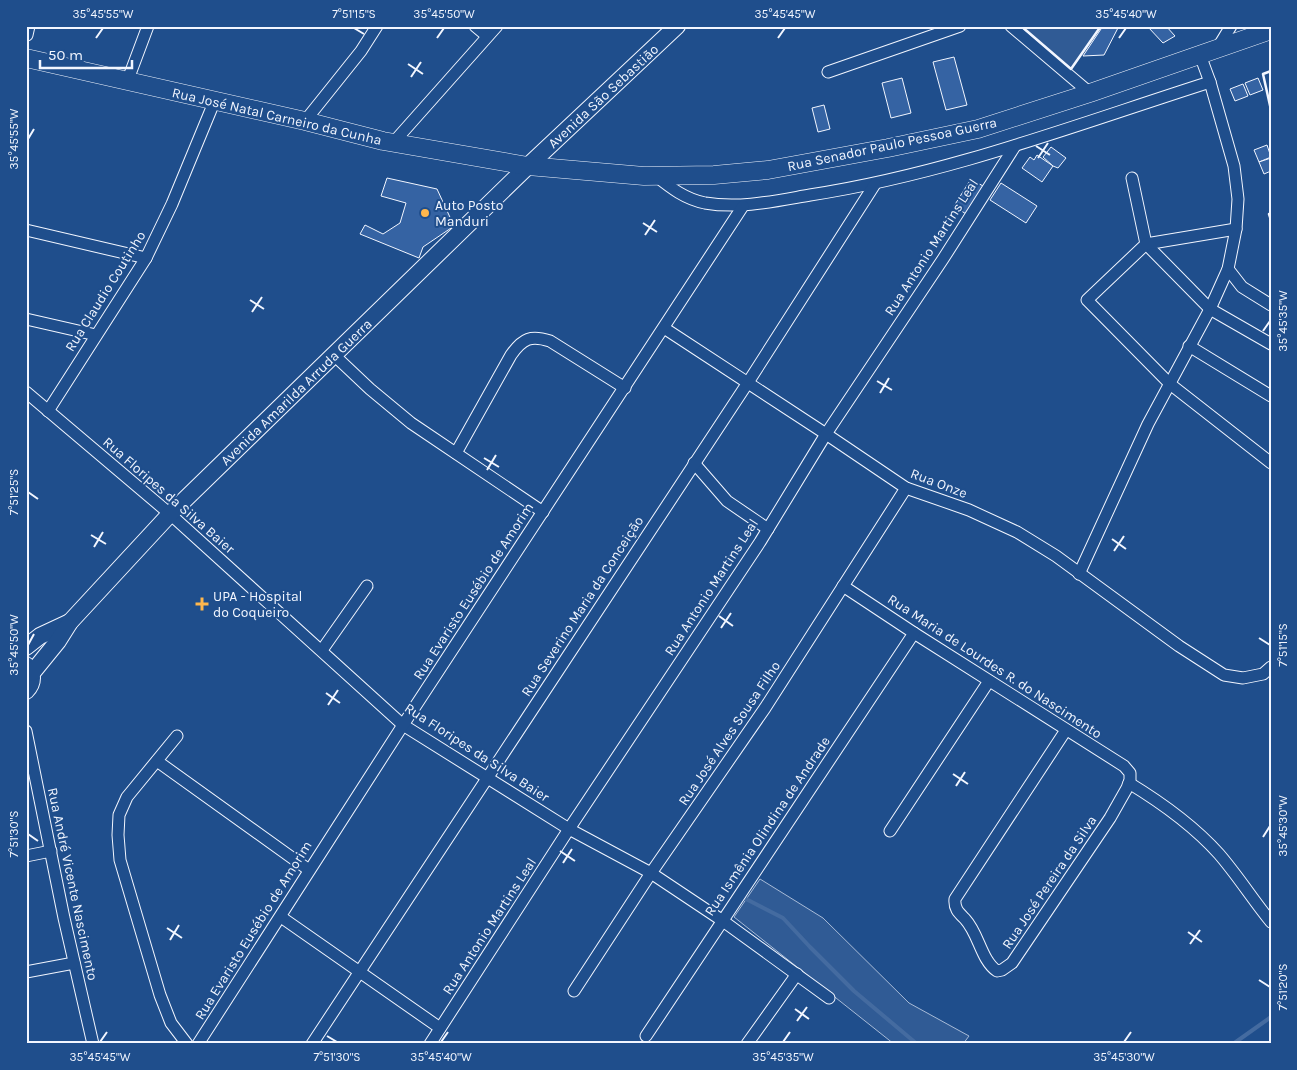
<svg xmlns="http://www.w3.org/2000/svg" width="1297" height="1070" font-family="Karla,sans-serif">
  <rect width="100%" height="100%" fill="#1f4e8c"/>
  <g fill="#305b95" stroke="#a8bbd7">
    <path d="M1021,26H1101L1071,69Z"/>
    <path d="M760,879L823,918L909,1003L969,1036L963,1044H894L734,917Z"/>
  </g>
  <g fill="none" stroke-linecap="round" stroke-linejoin="round">
    <g stroke="#446ba0" stroke-width="4">
      <path d="M746,899L783,918L810,947L854,991L917,1044"/>
      <path d="M1233,1044L1271,1017"/>
    </g>
  </g>
  <g fill="#3563a3" stroke="#f2f6ff">
    <path d="M1103,26H1119L1104,55L1083,56Z"/>
    <path d="M1166,26L1175,36L1163,43L1148,27Z"/>
    <path d="M954,57L967,105L946,110L933,62Z"/>
    <path d="M902,78L911,113L891,118L882,83Z"/>
    <path d="M1258,78L1263,90L1250,95L1245,83Z"/>
    <path d="M1243,84L1248,96L1235,101L1230,89Z"/>
    <path d="M824,105L830,129L818,132L812,108Z"/>
    <path d="M1267,145L1271,157L1259,162L1254,150Z"/>
    <path d="M1051,147L1066,158L1058,168L1053,166L1043,157Z"/>
    <path d="M1037,155L1053,166L1042,182L1022,168L1030,157L1034,160Z"/>
    <path d="M1271,158V171L1264,174L1259,162Z"/>
    <path d="M387,178L437,189L454,226L423,247L419,258L360,234L365,225L383,234L400,223L406,203L381,196Z"/>
    <path d="M971,179L983,186L966,214L954,206Z"/>
    <path d="M1001,183L1037,206L1026,223L990,200Z"/>
  </g>
  <g fill="none" stroke-linecap="round" stroke-linejoin="round">
    <defs>
      <g id="minor">
        <path d="M475,26L487,36"/>
        <path d="M1011,26L1090,93"/>
        <path d="M27,35L29,26"/>
        <path d="M1217,49L1231,26"/>
        <path d="M828,72L960,26"/>
        <path d="M127,82L148,26"/>
        <path d="M305,121L361,51L377,26"/>
        <path d="M393,143L497,26"/>
        <path d="M656,176C671,188 685,199 705,203C740,209 775,201 810,195C948,174 1078,124 1210,82"/>
        <path d="M1132,178L1146,244L1210,309L1271,344"/>
        <path d="M1236,229L1146,244L1087,300L1170,384L1271,463"/>
        <path d="M26,230L146,258"/>
        <path d="M1228,269L1242,287L1271,305"/>
        <path d="M26,319L96,335"/>
        <path d="M664,328L826,434L906,488L969,510L1017,532L1056,556L1179,646L1224,675L1243,678L1263,674L1271,667"/>
        <path d="M1189,346L1271,396"/>
        <path d="M334,355L370,389L411,423L543,512"/>
        <path d="M26,392L170,514L403,725L569,829L651,873L723,921L829,998"/>
        <path d="M48,411L146,258L172,204L215,100"/>
        <path d="M456,453L511,355C523,338 531,335 550,341L625,388"/>
        <path d="M694,463L727,501L768,529"/>
        <path d="M1079,574L1148,424L1210,309L1228,269L1236,229L1238,199L1234,166L1210,82L1200,55"/>
        <path d="M843,586L914,633L1124,766L1130,773V780L1127,788L1110,818L1012,963L1002,970L997,971C981,960 979,934 965,919C959,913 954,909 955,899L1066,730"/>
        <path d="M322,650L367,586"/>
        <path d="M26,731L64,918L93,1044"/>
        <path d="M177,736L127,797L119,815L118,835L120,860L160,995L171,1023L187,1044"/>
        <path d="M157,761L309,870"/>
        <path d="M1129,783C1162,803 1193,825 1219,854C1238,876 1253,900 1271,922"/>
        <path d="M890,831L989,681"/>
        <path d="M26,856L51,851"/>
        <path d="M281,917L440,1028"/>
        <path d="M26,972L74,963"/>
        <path d="M574,991L651,873L765,708L906,488"/>
        <path d="M646,1036L914,633"/>
        <path d="M198,1044L403,725L743,206"/>
        <path d="M312,1044L747,384L875,184"/>
        <path d="M430,1044L569,829L760,542L826,434L943,259L1015,146"/>
        <path d="M747,1044L797,974"/>
      </g>
      <g id="secondary">
        <path d="M26,647L40,636L70,622"/>
        <path d="M26,665C34,673 34,683 26,691"/>
        <path d="M32,673L58,641L70,622L170,514L528,166L677,26"/>
      </g>
      <path id="primary" d="M26,58L305,121L383,141L528,166L644,176L714,175L768,170L888,148L978,129L1090,93L1271,30"/>
    </defs>
    <use href="#minor" stroke="#f2f6ff" stroke-width="13"/>
    <use href="#secondary" stroke="#f2f6ff" stroke-width="18"/>
    <use href="#primary" stroke="#f2f6ff" stroke-width="19"/>
    <use href="#minor" stroke="#1f4e8c" stroke-width="11"/>
    <use href="#secondary" stroke="#1f4e8c" stroke-width="16"/>
    <use href="#primary" stroke="#1f4e8c" stroke-width="18"/>
    <g stroke="#f2f6ff" stroke-width="2.5">
      <path d="M1021,26L1071,69L1101,26"/>
      <path d="M1271,71L1263,74L1271,110"/>
      <path d="M1271,214H1269L1271,220"/>
    </g>
  </g>
  <path fill="none" stroke="#f2f6ff" stroke-width="2" d="M354,28L364,34M96,38L103,28M437,38L444,28M778,38L785,28M1119,38L1126,28M408,64L423,74M411,77L421,62M28,139L34,129M1036,146L1050,155M1038,158L1048,143M643,223L657,232M645,235L655,220M250,300L264,309M252,312L262,297M1263,331L1270,321M877,381L892,390M880,393L889,378M484,458L499,467M487,470L496,455M28,492L38,499M91,535L106,544M1112,539L1126,549M94,547L103,532M1114,551L1124,536M719,616L733,626M721,628L731,613M1259,638L1270,645M28,645L34,634M326,693L340,703M328,705L338,690M953,774L968,784M956,786L965,772M28,834L38,841M1263,837L1270,826M560,851L575,861M563,863L572,849M167,928L182,938M1188,932L1202,942M170,940L179,925M1190,944L1200,930M1259,980L1270,987M795,1009L809,1019M797,1021L807,1007M327,1036L337,1042M100,1042L107,1032M441,1042L448,1032M783,1042L790,1032M1124,1042L1131,1032"/>
  <g fill="#ffb74d" stroke="#1f4e8c" stroke-width="2">
    <circle cx="425" cy="213" r="5"/>
    <path d="M199.5 596.5h5v5h5v5h-5v5h-5v-5h-5v-5h5z"/>
  </g>
  <g text-anchor="middle" stroke-width="4" stroke-linejoin="round" paint-order="stroke">
    <g font-size="14" fill="#f2f6ff" stroke="#1f4e8c">
      <text transform="translate(603 96) rotate(-43)" y="5">Avenida São Sebastião</text>
      <text transform="translate(277 116) rotate(13)" y="5">Rua José Natal Carneiro da Cunha</text>
      <text transform="translate(892 144) rotate(-12)" y="5">Rua Senador Paulo Pessoa Guerra</text>
      <text transform="translate(931 247) rotate(-57)" y="5">Rua Antonio Martins Leal</text>
      <text transform="translate(105 291) rotate(-58)" y="5">Rua Claudio Coutinho</text>
      <text transform="translate(296 392) rotate(-44)" y="5">Avenida Amarilda Arruda Guerra</text>
      <text transform="translate(939 483) rotate(21)" y="5">Rua Onze</text>
      <text transform="translate(169 495) rotate(41)" y="5">Rua Floripes da Silva Baier</text>
      <text transform="translate(711 587) rotate(-57)" y="5">Rua Antonio Martins Leal</text>
      <text transform="translate(473 591) rotate(-57)" y="5">Rua Evaristo Eusébio de Amorim</text>
      <text transform="translate(582 606) rotate(-57)" y="5">Rua Severino Maria da Conceição</text>
      <text transform="translate(995 666) rotate(33)" y="5">Rua Maria de Lourdes R. do Nascimento</text>
      <text transform="translate(729 733) rotate(-56)" y="5">Rua José Alves Sousa Filho</text>
      <text transform="translate(477 752) rotate(33)" y="5">Rua Floripes da Silva Baier</text>
      <text transform="translate(767 826) rotate(-56)" y="5">Rua Ismênia Olindina de Andrade</text>
      <text transform="translate(1049 882) rotate(-56)" y="5">Rua José Pereira da Silva</text>
      <text transform="translate(73 884) rotate(78)" y="5">Rua André Vicente Nascimento</text>
      <text transform="translate(489 926) rotate(-57)" y="5">Rua Antonio Martins Leal</text>
      <text transform="translate(253 930) rotate(-58)" y="5">Rua Evaristo Eusébio de Amorim</text>
    </g>
    <g font-size="14" fill="#f2f6ff" stroke="#1f4e8c" text-anchor="start">
      <text x="435" y="210">Auto Posto<tspan x="435" dy="16">Manduri</tspan></text>
      <text x="213" y="601">UPA - Hospital<tspan x="213" dy="16">do Coqueiro</tspan></text>
    </g>
  </g>
  <rect width="1297" height="1070" fill="none" stroke="#1f4e8c" stroke-width="55"/>
  <path d="M40 60v8h92v-8" fill="none" stroke="#f2f6ff" stroke-width="2.5"/>
  <text x="48" y="60" font-size="15" fill="#f2f6ff" stroke="#1f4e8c" stroke-width="4" paint-order="stroke">50 m</text>
  <rect x="28" y="28" width="1242" height="1014" fill="none" stroke="#f2f6ff" stroke-width="2"/>
  <g font-size="12" text-anchor="middle" fill="#f2f6ff">
    <text x="103" y="18">35°45'55"W</text>
    <text x="354" y="18">7°51'15"S</text>
    <text x="444" y="18">35°45'50"W</text>
    <text x="785" y="18">35°45'45"W</text>
    <text x="1126" y="18">35°45'40"W</text>
    <text transform="translate(14 139) rotate(-90)" y="4">35°45'55"W</text>
    <text transform="translate(1283 321) rotate(-90)" y="4">35°45'35"W</text>
    <text transform="translate(14 492) rotate(-90)" y="4">7°51'25"S</text>
    <text transform="translate(14 645) rotate(-90)" y="4">35°45'50"W</text>
    <text transform="translate(1283 645) rotate(-90)" y="4">7°51'15"S</text>
    <text transform="translate(1283 826) rotate(-90)" y="4">35°45'30"W</text>
    <text transform="translate(14 834) rotate(-90)" y="4">7°51'30"S</text>
    <text transform="translate(1283 987) rotate(-90)" y="4">7°51'20"S</text>
    <text x="100" y="1061">35°45'45"W</text>
    <text x="337" y="1061">7°51'30"S</text>
    <text x="441" y="1061">35°45'40"W</text>
    <text x="783" y="1061">35°45'35"W</text>
    <text x="1124" y="1061">35°45'30"W</text>
  </g>
</svg>
